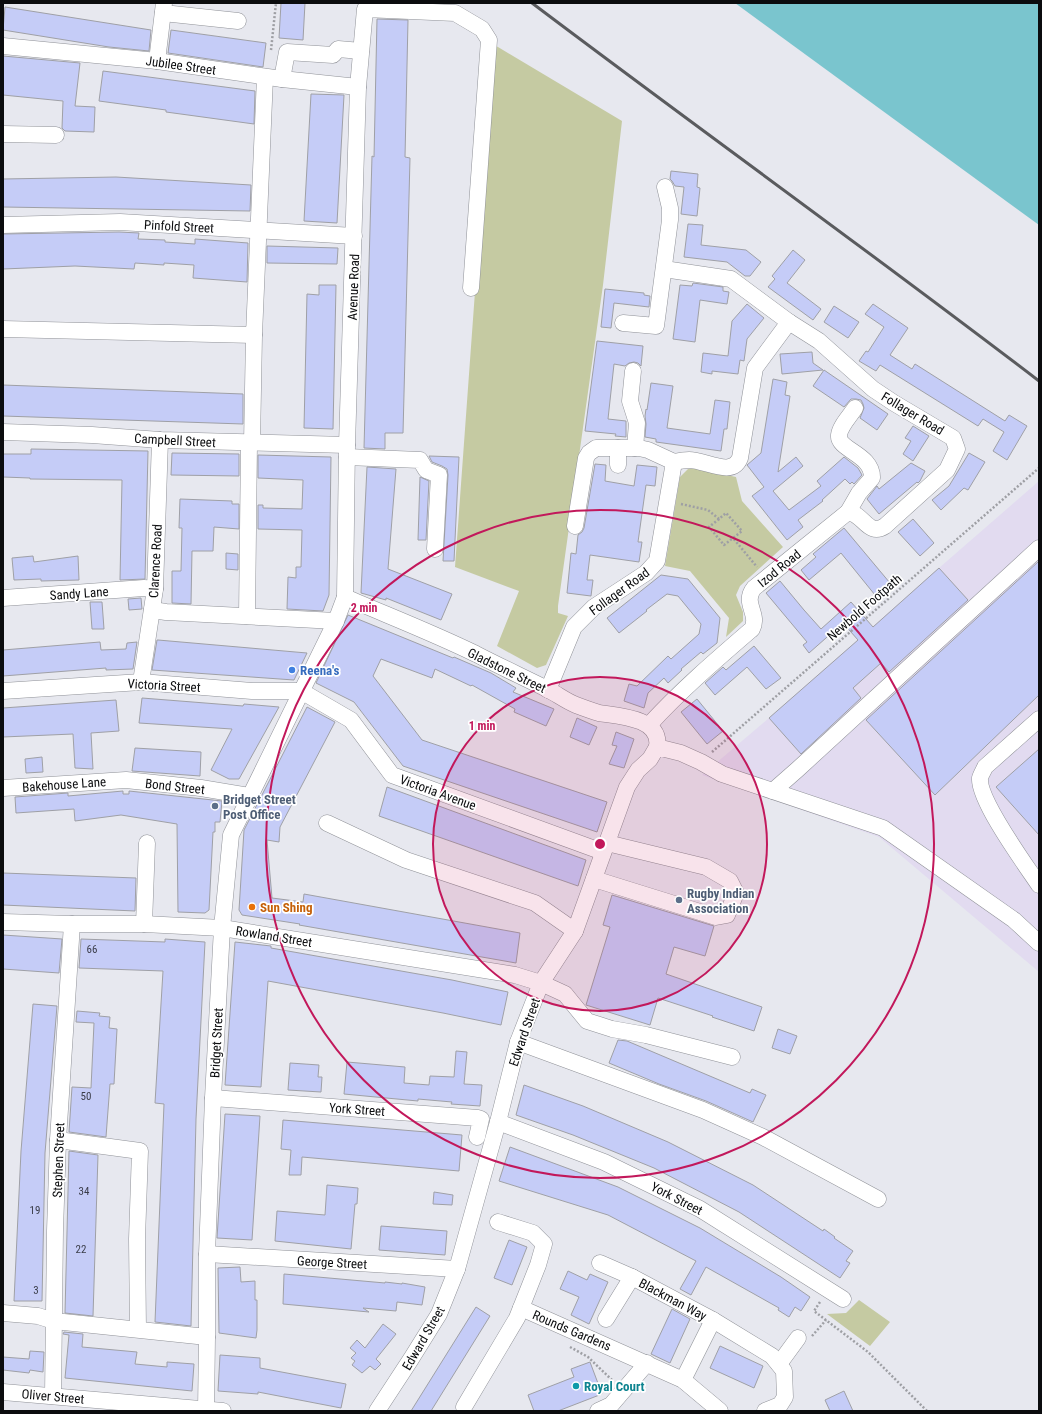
<svg xmlns="http://www.w3.org/2000/svg" width="1042" height="1414" font-family="'Roboto Condensed',sans-serif">
  <rect width="100%" height="100%" fill="#e7e8ef"/>
  <path fill="#e2dbf0" d="M1039,481V972L879,837L702,775L769,718L939,568Z"/>
  <g fill="#c5caa2">
    <path d="M493,44L622,121L603,285L558,606V613L568,616L546,665L537,668L497,646L519,591L455,567Z"/>
    <path d="M694,468L736,477L742,501L783,547L740,586L736,595L743,612V621L726,637L729,618L690,571L665,566L680,477L688,469Z"/>
    <path d="M859,1300L890,1322L870,1346L827,1314L846,1313Z"/>
  </g>
  <path fill="#7ac5ce" d="M735,3H1039V225Z"/>
  <g fill="#c5ccf7" stroke="#9fa0a6">
    <path d="M281,3H305L303,40L279,38Z"/>
    <path d="M5,7L151,30L149,51L109,47L3,30Z"/>
    <path d="M377,19L408,20L405,157L410,158L403,433H385V449L364,448L372,156L374,157Z"/>
    <path d="M171,30L266,43L263,67L168,53Z"/>
    <path d="M3,56L80,63L75,106L95,107L94,132L65,131L62,128L63,101L3,95Z"/>
    <path d="M103,71L255,91L254,124L166,112V110L99,101Z"/>
    <path d="M311,94L344,95L337,223L304,221Z"/>
    <path d="M671,171L698,174L697,187L700,188L697,216L681,214L684,187L675,186L672,181L670,179Z"/>
    <path d="M116,177L251,185L250,211L3,207V179Z"/>
    <path d="M688,224L703,225L701,245L746,250L761,262L750,276H745L727,262L684,257Z"/>
    <path d="M119,232L139,233L138,239L165,240V242L195,244V239L248,243L247,282L193,278L194,265L164,263V265L135,263L134,269L75,266L3,269V234Z"/>
    <path d="M267,246L338,248L337,264L267,263Z"/>
    <path d="M793,250L805,260L787,283L821,309L813,320L768,287L775,279L772,276Z"/>
    <path d="M693,283L723,287V291L729,292L727,304L700,300L695,342L673,339L680,285L692,286Z"/>
    <path d="M319,285H336L333,429L304,428L307,294L319,295Z"/>
    <path d="M605,289L644,293V295L650,296L649,307L614,303L611,328L601,327Z"/>
    <path d="M747,304L764,318L747,339L744,361L740,360L738,374L712,371V374L701,372L703,353L728,356L732,321Z"/>
    <path d="M873,304L908,328L890,355L912,369L915,364L1005,421L1009,415L1027,426L1007,460L993,451L1004,432L983,419L978,426L880,365L876,371L859,361L866,351L868,352L884,327L865,314Z"/>
    <path d="M834,306L859,322L848,338L824,322Z"/>
    <path d="M597,341L643,346L641,366L638,363L634,362L629,363L625,366L614,364L608,419L626,421V437L615,436L616,434L585,431Z"/>
    <path d="M812,352L813,363L823,370L782,374L780,354Z"/>
    <path d="M824,370L888,414L877,430L860,418L864,408L863,404L861,400L856,399H851L844,407L813,386Z"/>
    <path d="M773,379L787,382L785,395L790,396L778,472L796,457L803,466L773,491L789,510L821,486L817,481L844,457L858,468L862,475L854,484L852,482L850,484L845,479L822,500L823,501L798,520L803,527L787,540L752,496L764,487L747,465L761,453Z"/>
    <path d="M651,383L673,386L667,428L710,434L715,400L730,402L727,429H724L721,451L656,442V439L645,437L646,424L645,416L646,409L647,410Z"/>
    <path d="M3,385L243,394V424L3,416Z"/>
    <path d="M913,426L929,436L913,461L903,454L911,441L905,438Z"/>
    <path d="M31,449L148,451L145,579L120,580L122,480L30,479V478L3,477V454H31Z"/>
    <path d="M172,453L239,454V476L171,475Z"/>
    <path d="M969,453L985,462L968,490L964,488L941,510L932,500L949,486Z"/>
    <path d="M258,455L331,457L329,595L323,611L287,609L288,577L296,578V567H301L302,530L258,529V505H263V508L302,509L303,480L258,478Z"/>
    <path d="M429,456L459,457L454,561H443L448,475L447,469L442,466L432,462Z"/>
    <path d="M911,463L925,471L920,481L918,483L917,482L879,514L867,499L877,486L879,489Z"/>
    <path d="M595,464L606,465L605,481L634,486L637,465L657,467L655,486L646,485L638,542H642L639,562L590,555L587,580H593L591,596L567,593L571,553L576,554L578,535L582,532L584,528Z"/>
    <path d="M367,467L396,469L388,569L452,594L441,620L386,598V600L361,593Z"/>
    <path d="M420,477L429,481L426,540H418Z"/>
    <path d="M180,499L232,501V504H239V529L214,527L213,551H192L191,604L172,603V571H181L182,528H179Z"/>
    <path d="M913,519L934,543L920,556L898,532Z"/>
    <path d="M844,528L890,583L875,595L841,553L809,580L801,570L816,557L813,554Z"/>
    <path d="M226,553L238,554V570L226,569Z"/>
    <path d="M33,556L34,562L78,556L79,580L41,581V579L14,580L12,558Z"/>
    <path d="M1039,561V695L935,795L866,720Z"/>
    <path d="M939,568L968,600L889,672L881,663L853,688L861,698L801,754L769,718L858,640L843,623L809,653L803,645L807,642L766,593L780,581L804,610L821,629L851,602L873,627Z"/>
    <path d="M661,575L688,579L720,618L717,643L703,654L701,652L681,669L682,670L668,683L664,678L648,693L644,708L624,701L629,684L637,686L668,656L671,659L699,634L701,624L678,596L667,594L646,610L647,611L619,633L607,618Z"/>
    <path d="M141,598L142,609L129,610L128,599Z"/>
    <path d="M90,602H102L104,629H92Z"/>
    <path d="M348,615L453,658L454,657L491,673L516,688L513,692L554,709L546,726L514,712L515,709L472,685L471,686L435,669L432,678L381,659L373,676L422,740L607,802L597,832L403,766L354,702L316,683Z"/>
    <path d="M157,640H158L307,653L294,680L152,670Z"/>
    <path d="M100,642L101,650L126,649L127,643L137,642L133,669L106,670V668L3,676V650Z"/>
    <path d="M754,646L781,678L766,689L747,667L715,695L705,683L723,667L726,670Z"/>
    <path d="M142,698L243,706L244,704L279,707L239,779H229L211,770L232,729L139,723Z"/>
    <path d="M697,699L723,731L707,744L681,712Z"/>
    <path d="M116,700L119,731L91,733L93,769L75,768L73,734L3,737V708Z"/>
    <path d="M307,707L335,722L280,827L279,842L267,840L272,898L303,902L304,894L520,933L516,963L299,925L300,924L242,915L239,910L244,830Z"/>
    <path d="M577,718L597,727L589,745L570,737Z"/>
    <path d="M616,732L634,739L624,768L609,764L617,746L612,745Z"/>
    <path d="M135,748L201,752L200,776L132,771Z"/>
    <path d="M1039,749V835L996,787Z"/>
    <path d="M42,757L43,772L26,773L25,759Z"/>
    <path d="M387,787L586,860L578,886L379,816Z"/>
    <path d="M123,791V794H129V791L222,801L220,822H215V832H213L209,910L205,913L178,912L177,824L121,815L75,821L74,809L16,813L15,797L68,793V796Z"/>
    <path d="M3,873L136,878L135,911L3,905Z"/>
    <path d="M612,895L714,926L705,956L674,947L666,974L762,1007L754,1031L712,1017L713,1016L658,998L650,1025L586,1005L610,927L603,925Z"/>
    <path d="M3,935L62,939L59,973L3,969Z"/>
    <path d="M81,939L165,942V939L205,942L196,1119L191,1326L155,1322L164,1104L155,1103L163,971L79,968Z"/>
    <path d="M235,942L271,946V948L452,980L508,992L501,1025L443,1013L268,981L261,1087L225,1085Z"/>
    <path d="M33,1004L57,1006L45,1153L42,1301H14L21,1151Z"/>
    <path d="M77,1011L100,1013L99,1016L110,1017L109,1028L117,1029L114,1084H110L106,1137L69,1132L72,1087L91,1088L94,1023L76,1022Z"/>
    <path d="M778,1029L797,1036L790,1054L772,1048Z"/>
    <path d="M618,1040L627,1041L750,1093L752,1089L766,1095L753,1122L706,1101L659,1084L609,1063Z"/>
    <path d="M456,1051L467,1052L464,1084L482,1085L480,1106L451,1104L452,1102L418,1099V1101L344,1094L347,1062L405,1067L404,1083L429,1085L430,1076L454,1077Z"/>
    <path d="M290,1063L319,1065L318,1077H322L321,1092L288,1090Z"/>
    <path d="M524,1085L583,1106L668,1142L753,1185L823,1231L824,1229L835,1237L834,1238L853,1251L846,1261L850,1263L840,1278L739,1212L654,1168L573,1135L516,1115Z"/>
    <path d="M225,1114L260,1116L252,1240L217,1238Z"/>
    <path d="M283,1120L462,1135L459,1171L302,1157L301,1175H289L291,1150L281,1149Z"/>
    <path d="M510,1147L618,1187L700,1228L781,1277L810,1297L801,1311L795,1307L789,1317L778,1310L779,1308L706,1267L691,1295L680,1289L696,1261L608,1215L499,1181Z"/>
    <path d="M69,1151L98,1155L93,1316L65,1313Z"/>
    <path d="M327,1185L358,1188L357,1204H355L351,1249L275,1241L277,1211L325,1215Z"/>
    <path d="M434,1192L453,1195L452,1205L433,1204Z"/>
    <path d="M381,1226L447,1231L445,1255L379,1250Z"/>
    <path d="M509,1240L527,1247L512,1285L494,1278Z"/>
    <path d="M240,1267L241,1282L255,1281V1300H257V1330L256,1338L219,1333L218,1268Z"/>
    <path d="M568,1271L587,1280L590,1274L608,1282L589,1324L571,1315L579,1297L560,1289Z"/>
    <path d="M284,1274L385,1283V1282L402,1284V1283L425,1287L422,1305L397,1302L396,1311L363,1308L369,1312L283,1304Z"/>
    <path d="M476,1307L490,1316L431,1411H411Z"/>
    <path d="M672,1309L690,1319L670,1363L651,1354Z"/>
    <path d="M383,1324L396,1334L376,1359L381,1364L375,1370L370,1366L362,1373L352,1365L355,1361L351,1358L356,1353L350,1348L357,1340L365,1348Z"/>
    <path d="M64,1332L83,1334L82,1347L137,1352L135,1364L167,1367V1362L194,1364L192,1391L65,1378L69,1335L63,1334Z"/>
    <path d="M720,1346L763,1366L754,1388L710,1368Z"/>
    <path d="M30,1351L44,1352L43,1372L30,1370L29,1373L3,1370V1357L29,1359Z"/>
    <path d="M220,1355L260,1358V1368L346,1384L341,1408L258,1392V1394L218,1391Z"/>
    <path d="M590,1362L602,1394L558,1411H534L528,1395L574,1377L571,1369Z"/>
    <path d="M844,1391L853,1411H830L825,1400Z"/>
  </g>
  <g fill="none" stroke-linecap="round" stroke-linejoin="round">
    <defs>
      <g id="minor">
        <path d="M163,13L238,21"/>
        <path d="M3,46L157,61L282,79L358,87"/>
        <path d="M157,61L164,3"/>
        <path d="M282,79L287,52L333,55L338,49L361,51"/>
        <path d="M3,134L56,135"/>
        <path d="M3,225L120,222L354,236"/>
        <path d="M664,269L731,279L789,322L755,368L740,458C732,478 706,460 689,460C684,460 679,461 674,462"/>
        <path d="M623,323L656,326L670,220V208L665,187"/>
        <path d="M3,329L254,335L265,77"/>
        <path d="M633,371L630,401L637,423L635,448"/>
        <path d="M3,432L92,435L160,440L347,445"/>
        <path d="M252,443L254,335"/>
        <path d="M347,457L420,460L426,470L439,475L435,549"/>
        <path d="M618,465V448"/>
        <path d="M848,512L859,493L872,478C873,454 837,450 839,435C840,426 850,416 855,408"/>
        <path d="M345,597C389,616 433,633 476,654C499,666 523,677 547,689C557,694 566,701 576,705C584,708 592,711 599,713C619,716 662,718 657,747"/>
        <path d="M3,598L144,588L155,589"/>
        <path d="M152,610L166,612L336,621"/>
        <path d="M247,616L249,443"/>
        <path d="M141,682L155,589L160,440"/>
        <path d="M548,690L574,627L594,607L646,573L657,561L674,462L648,450L639,448H596L589,453L586,458L575,526"/>
        <path d="M3,691L141,682L252,691H301"/>
        <path d="M301,691L351,720L392,775L603,852"/>
        <path d="M1039,719L985,767C984,770 981,774 980,778C978,800 1025,864 1039,885"/>
        <path d="M649,725C681,690 716,660 752,629C760,614 742,603 754,588L848,512C864,514 868,537 885,526L947,470L957,449L953,438L894,403L873,389L819,341L789,322"/>
        <path d="M3,788L126,780L201,788L249,796"/>
        <path d="M773,791L798,769L1039,548"/>
        <path d="M327,823L406,860L535,903L575,931"/>
        <path d="M594,879L716,917L727,915L736,893L730,881L706,867L607,843"/>
        <path d="M3,922L72,924H144L222,928L515,975L541,983L565,994L587,1021L612,1029L646,1035L732,1057"/>
        <path d="M144,924L147,843"/>
        <path d="M518,1042L703,1110L763,1137L878,1199"/>
        <path d="M213,1098L478,1118L481,1119L477,1137"/>
        <path d="M498,1122L604,1162L700,1209L843,1299"/>
        <path d="M58,1140L140,1151L137,1239L138,1329"/>
        <path d="M207,1254L457,1269"/>
        <path d="M600,1263L632,1277L713,1320L772,1356L784,1371L785,1397L780,1405L765,1411"/>
        <path d="M521,1308L683,1380L720,1411"/>
        <path d="M3,1313L38,1316L54,1321L207,1337"/>
        <path d="M606,1319L632,1277"/>
        <path d="M779,1364L798,1338"/>
        <path d="M683,1380L713,1320"/>
        <path d="M3,1392L223,1411"/>
        <path d="M53,1396L55,1231L58,1140L72,924"/>
        <path d="M464,1407L517,1318L538,1265L544,1244L533,1233L498,1222"/>
        <path d="M206,1411L207,1337V1254L213,1098L222,928L231,835L336,621L345,597L347,445L358,87L365,9L455,13L482,29L489,40L471,288"/>
        <path d="M377,1411L411,1359L439,1314L457,1269L498,1122L518,1042L541,983L575,931L627,787L638,770L650,759L657,747L681,753L701,762L722,774L883,828L1014,920L1039,943"/>
        <path d="M598,1411L611,1405L647,1363"/>
      </g>
    </defs>
    <use href="#minor" stroke="#909298" stroke-width="17"/>
    <g stroke="#9e9fa4" stroke-width="2.5" stroke-dasharray="2 2" stroke-linecap="butt">
      <path d="M271,50L276,3"/>
      <path d="M681,504L708,510L719,519L726,513L742,531L733,538L757,567"/>
      <path d="M719,519L709,527L724,545L733,538"/>
      <path d="M712,752L1039,468"/>
      <path d="M820,1302L814,1311L868,1352L927,1411"/>
      <path d="M812,1336L826,1320"/>
      <path d="M570,1347L588,1357L613,1381"/>
    </g>
    <use href="#minor" stroke="#fff" stroke-width="16"/>
    <path stroke="#5a5b5e" stroke-width="3" d="M532,3C700,130 872,253 1039,381"/>
  </g>
  <circle cx="600" cy="844" r="167" fill="#c2185b" fill-opacity=".12"/>
  <g fill="none" stroke="#c2185b" stroke-width="2">
    <circle cx="600" cy="844" r="167"/>
    <circle cx="600" cy="844" r="334"/>
  </g>
  <circle fill="#3f7fe0" stroke="#fff" stroke-width="1.5" cx="292" cy="670" r="4"/>
  <g fill="#5c6f8a" stroke="#fff" stroke-width="1.5">
    <circle cx="215" cy="806" r="4"/>
    <circle cx="679" cy="900" r="4"/>
  </g>
  <circle fill="#e8710a" stroke="#fff" stroke-width="1.5" cx="252" cy="907" r="4"/>
  <circle fill="#0f9aa8" stroke="#fff" stroke-width="1.5" cx="576" cy="1386" r="4"/>
  <g text-anchor="middle" stroke-width="3.5" stroke-linejoin="round" paint-order="stroke">
    <g font-size="11" fill="#3a3c48">
      <text x="92" y="953">66</text>
      <text x="86" y="1100">50</text>
      <text x="84" y="1195">34</text>
      <text x="35" y="1214">19</text>
      <text x="81" y="1253">22</text>
      <text x="36" y="1294">3</text>
    </g>
    <g font-size="13" fill="#0b0c0e" stroke="#fff">
      <text transform="translate(181 65) rotate(8)" y="5">Jubilee Street</text>
      <text transform="translate(179 226) rotate(3)" y="5">Pinfold Street</text>
      <text transform="translate(353 287) rotate(-88)" y="5">Avenue Road</text>
      <text transform="translate(913 413) rotate(31)" y="5">Follager Road</text>
      <text transform="translate(175 440) rotate(3)" y="5">Campbell Street</text>
      <text transform="translate(155 561) rotate(-87)" y="5">Clarence Road</text>
      <text transform="translate(779 568) rotate(-39)" y="5">Izod Road</text>
      <text transform="translate(619 591) rotate(-36)" y="5">Follager Road</text>
      <text transform="translate(79 593) rotate(-4)" y="5">Sandy Lane</text>
      <text transform="translate(864 607) rotate(-41)" y="5">Newbold Footpath</text>
      <text transform="translate(507 670) rotate(26)" y="5">Gladstone Street</text>
      <text transform="translate(164 685) rotate(3)" y="5">Victoria Street</text>
      <text transform="translate(64 784) rotate(-4)" y="5">Bakehouse Lane</text>
      <text transform="translate(175 786) rotate(6)" y="5">Bond Street</text>
      <text transform="translate(438 792) rotate(20)" y="5">Victoria Avenue</text>
      <text transform="translate(274 936) rotate(9)" y="5">Rowland Street</text>
      <text transform="translate(524 1032) rotate(-71)" y="5">Edward Street</text>
      <text transform="translate(216 1043) rotate(-87)" y="5">Bridget Street</text>
      <text transform="translate(357 1109) rotate(4)" y="5">York Street</text>
      <text transform="translate(58 1160) rotate(-88)" y="5">Stephen Street</text>
      <text transform="translate(677 1198) rotate(27)" y="5">York Street</text>
      <text transform="translate(332 1262) rotate(3)" y="5">George Street</text>
      <text transform="translate(673 1299) rotate(28)" y="5">Blackman Way</text>
      <text transform="translate(572 1330) rotate(23)" y="5">Rounds Gardens</text>
      <text transform="translate(423 1338) rotate(-60)" y="5">Edward Street</text>
      <text transform="translate(53 1396) rotate(5)" y="5">Oliver Street</text>
    </g>
    <g font-size="13" font-weight="bold" fill="#366cbe" stroke="#fff" text-anchor="start">
      <text x="300" y="675">Reena's</text>
    </g>
    <g font-size="13" font-weight="bold" fill="#4e5e75" stroke="#fff" text-anchor="start">
      <text x="223" y="804">Bridget Street<tspan x="223" dy="15">Post Office</tspan></text>
      <text x="687" y="898">Rugby Indian<tspan x="687" dy="15">Association</tspan></text>
    </g>
    <g font-size="13" font-weight="bold" fill="#c56008" stroke="#fff" text-anchor="start">
      <text x="260" y="912">Sun Shing</text>
    </g>
    <g font-size="13" font-weight="bold" fill="#0d838f" stroke="#fff" text-anchor="start">
      <text x="584" y="1391">Royal Court</text>
    </g>
  </g>
  <circle cx="600" cy="844" r="6" fill="#c2185b" stroke="#fff" stroke-width="2"/>
  <g font-size="12" text-anchor="middle" font-weight="bold" fill="#c2185b" stroke="#fff" stroke-width="3.5" stroke-linejoin="round" paint-order="stroke">
    <text x="364" y="612">2 min</text>
    <text x="482" y="730">1 min</text>
  </g>
  <rect width="1042" height="1414" fill="none" stroke="#0b0c0e" stroke-width="8"/>
</svg>
